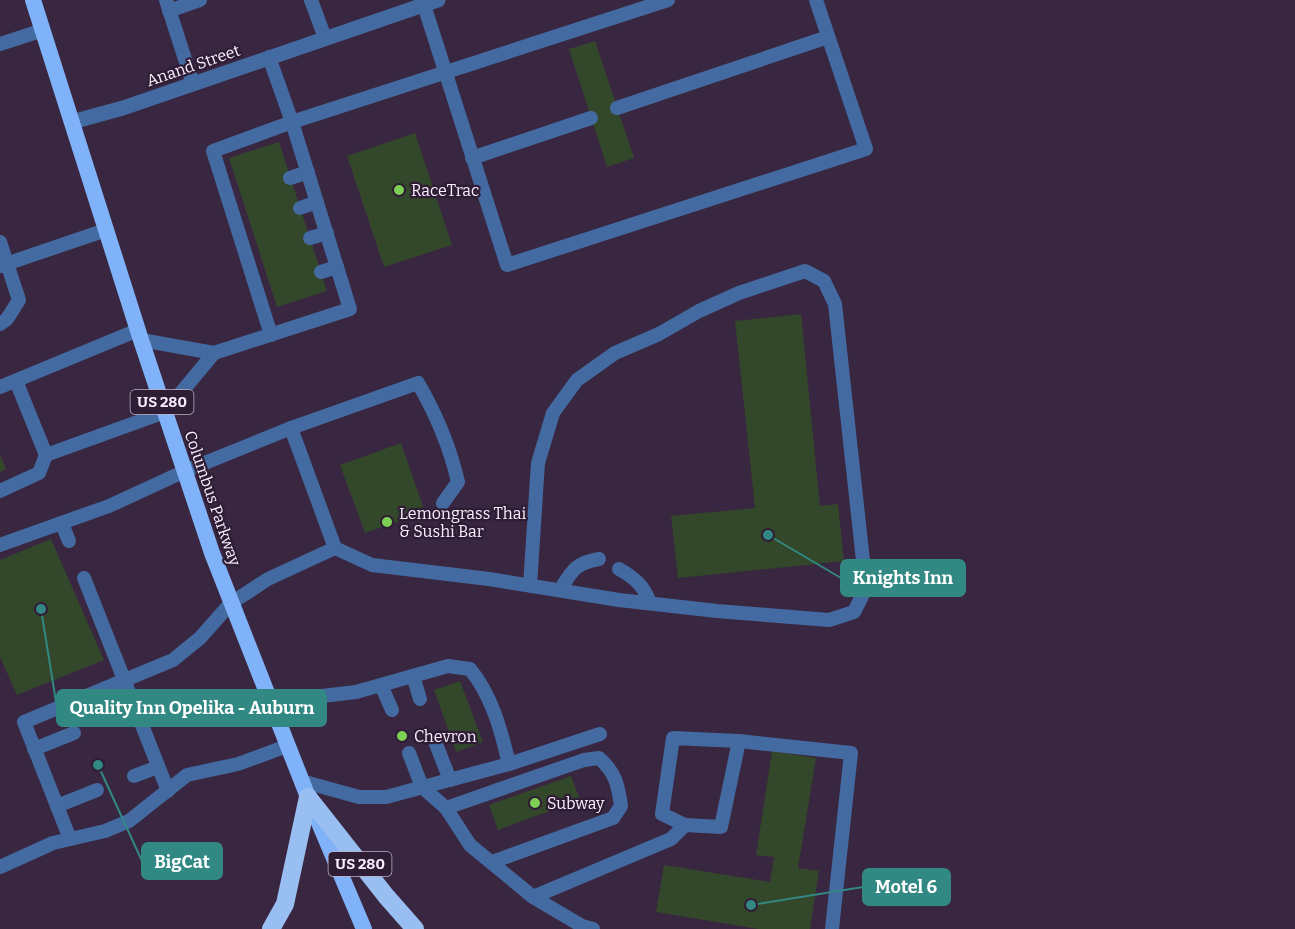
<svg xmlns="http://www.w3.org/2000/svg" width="1295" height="929" font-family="Bitter,serif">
  <rect width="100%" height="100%" fill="#392640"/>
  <g fill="#33472b">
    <path d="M595,41L634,158L607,167L569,49Z"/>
    <path d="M415,133L452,245L384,267L347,156Z"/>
    <path d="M279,142L327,291L277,307L229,158Z"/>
    <path d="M801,314L820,506L838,504L844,561L678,578L671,516L755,508L735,321Z"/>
    <path d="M401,443L425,512L365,533L340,465Z"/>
    <path d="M0,455L6,469L0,472Z"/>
    <path d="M51,539L104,660L17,695L0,657V560Z"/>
    <path d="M460,681L483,742L456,752L434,690Z"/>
    <path d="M772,751L816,758L798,868L819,871L810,929H758L656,912L664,865L770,882L774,857L756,855Z"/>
    <path d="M571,776L580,800L498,830L489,805Z"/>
  </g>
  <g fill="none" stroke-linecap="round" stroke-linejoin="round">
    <g stroke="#446ba1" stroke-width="14">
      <path d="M166,0L193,84"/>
      <path d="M311,0L325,38"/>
      <path d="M424,5L507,265L866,149L816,0"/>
      <path d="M169,11L200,0"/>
      <path d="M0,44L43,30"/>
      <path d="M269,57L292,122L668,0"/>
      <path d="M617,108L828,37"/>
      <path d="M472,158L591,118"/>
      <path d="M290,178L308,172"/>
      <path d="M300,208L317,202"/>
      <path d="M310,238L327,233"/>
      <path d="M0,242L19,300L7,319L0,324"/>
      <path d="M0,266L106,230"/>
      <path d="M321,272L337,267"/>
      <path d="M214,353L350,309L292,122L213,151L271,335"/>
      <path d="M16,381L46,455"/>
      <path d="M0,387L138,330"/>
      <path d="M0,491L39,473L46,455L165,412L214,353L141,340"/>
      <path d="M62,524L69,541"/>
      <path d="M0,545L109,506L185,471L291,428L418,383C436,414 450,447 458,482L443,503"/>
      <path d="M335,548L372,565L489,579L619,600L717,611L829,620L854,612L866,588L835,304L824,281L805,271L739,293L699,311L659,334L615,353L577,380L553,413L538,463L530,586"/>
      <path d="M619,569C635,578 644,586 650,603"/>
      <path d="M84,578L168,791"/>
      <path d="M560,590C572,571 575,563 599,559"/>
      <path d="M413,676L420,699"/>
      <path d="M381,685L392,710"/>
      <path d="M271,702L356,692L448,666L470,669C492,696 501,730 509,764L386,797H359L301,781"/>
      <path d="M111,719L136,709"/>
      <path d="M739,741L721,827L685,825L662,814L673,738L739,741L851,753L832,929"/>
      <path d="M436,744L450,780"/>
      <path d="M34,749L74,733"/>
      <path d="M409,753L422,787L446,808L470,845L533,897L582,926L593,929"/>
      <path d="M509,764L600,734"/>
      <path d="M134,776L158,767"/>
      <path d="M57,806L97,790"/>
      <path d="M446,808L584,760L599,758C616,773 618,785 621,806L613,818L492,862"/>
      <path d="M70,839L24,722L173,660L200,638L231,603L268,579L335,548L291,428"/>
      <path d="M0,867L53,843L105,831L129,821L187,775L238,764L287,746"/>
      <path d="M533,897L671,839L685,825"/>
    </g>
    <path stroke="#446ba1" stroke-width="15" d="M72,122L123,108L438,0"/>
    <path stroke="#7fb2f8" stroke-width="16" d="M33,0L141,340L212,553L308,797L364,929"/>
    <g stroke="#98bef2" stroke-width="18">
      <path d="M308,797L386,896L415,929"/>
      <path d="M271,929L285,904L308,797"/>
    </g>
  </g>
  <g fill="#7cd155" stroke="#2f1c35" stroke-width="2">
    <circle cx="399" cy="190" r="6"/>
    <circle cx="387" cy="522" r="6"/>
    <circle cx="402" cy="736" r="6"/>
    <circle cx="535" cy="803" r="6"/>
  </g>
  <g text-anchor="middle" stroke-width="4.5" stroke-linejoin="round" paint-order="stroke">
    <g fill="#2f1c35" stroke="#bdb0c1" stroke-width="1.5">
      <rect x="130.5" y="390" width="63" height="24" rx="4.5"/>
      <rect x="328.5" y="852" width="63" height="24" rx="4.5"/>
    </g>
    <g font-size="15" font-weight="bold" fill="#faf0fd">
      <text x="162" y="407">US 280</text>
      <text x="360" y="869">US 280</text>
    </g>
    <g font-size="16" fill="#faf0fd" stroke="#2f1c35">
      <text transform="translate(193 65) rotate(-19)" y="6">Anand Street</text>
      <text transform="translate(213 498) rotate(71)" y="6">Columbus Parkway</text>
    </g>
    <g font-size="16" fill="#faf0fd" stroke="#2f1c35" text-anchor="start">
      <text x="411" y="196">RaceTrac</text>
      <text x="399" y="519">Lemongrass Thai<tspan x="399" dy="18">&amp; Sushi Bar</tspan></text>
      <text x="414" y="742">Chevron</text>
      <text x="547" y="809">Subway</text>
    </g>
  </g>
  <path fill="none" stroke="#328883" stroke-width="2" d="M768 535L841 578M41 609L57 708M98 765L142 861M751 905L863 887"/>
  <g fill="#328883" stroke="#2f1c35" stroke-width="2">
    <circle cx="768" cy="535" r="6"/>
    <circle cx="41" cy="609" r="6"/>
    <circle cx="98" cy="765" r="6"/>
    <circle cx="751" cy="905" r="6"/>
  </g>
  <g fill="#328883" stroke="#328883" stroke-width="2">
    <rect x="841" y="560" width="124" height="36" rx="6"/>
    <rect x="57" y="690" width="269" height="36" rx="6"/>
    <rect x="142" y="843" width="80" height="36" rx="6"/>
    <rect x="863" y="869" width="87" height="36" rx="6"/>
  </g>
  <g font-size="18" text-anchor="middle" font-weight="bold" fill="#fff">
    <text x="903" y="584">Knights Inn</text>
    <text x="192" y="714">Quality Inn Opelika - Auburn</text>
    <text x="182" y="868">BigCat</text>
    <text x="906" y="893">Motel 6</text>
  </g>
</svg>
